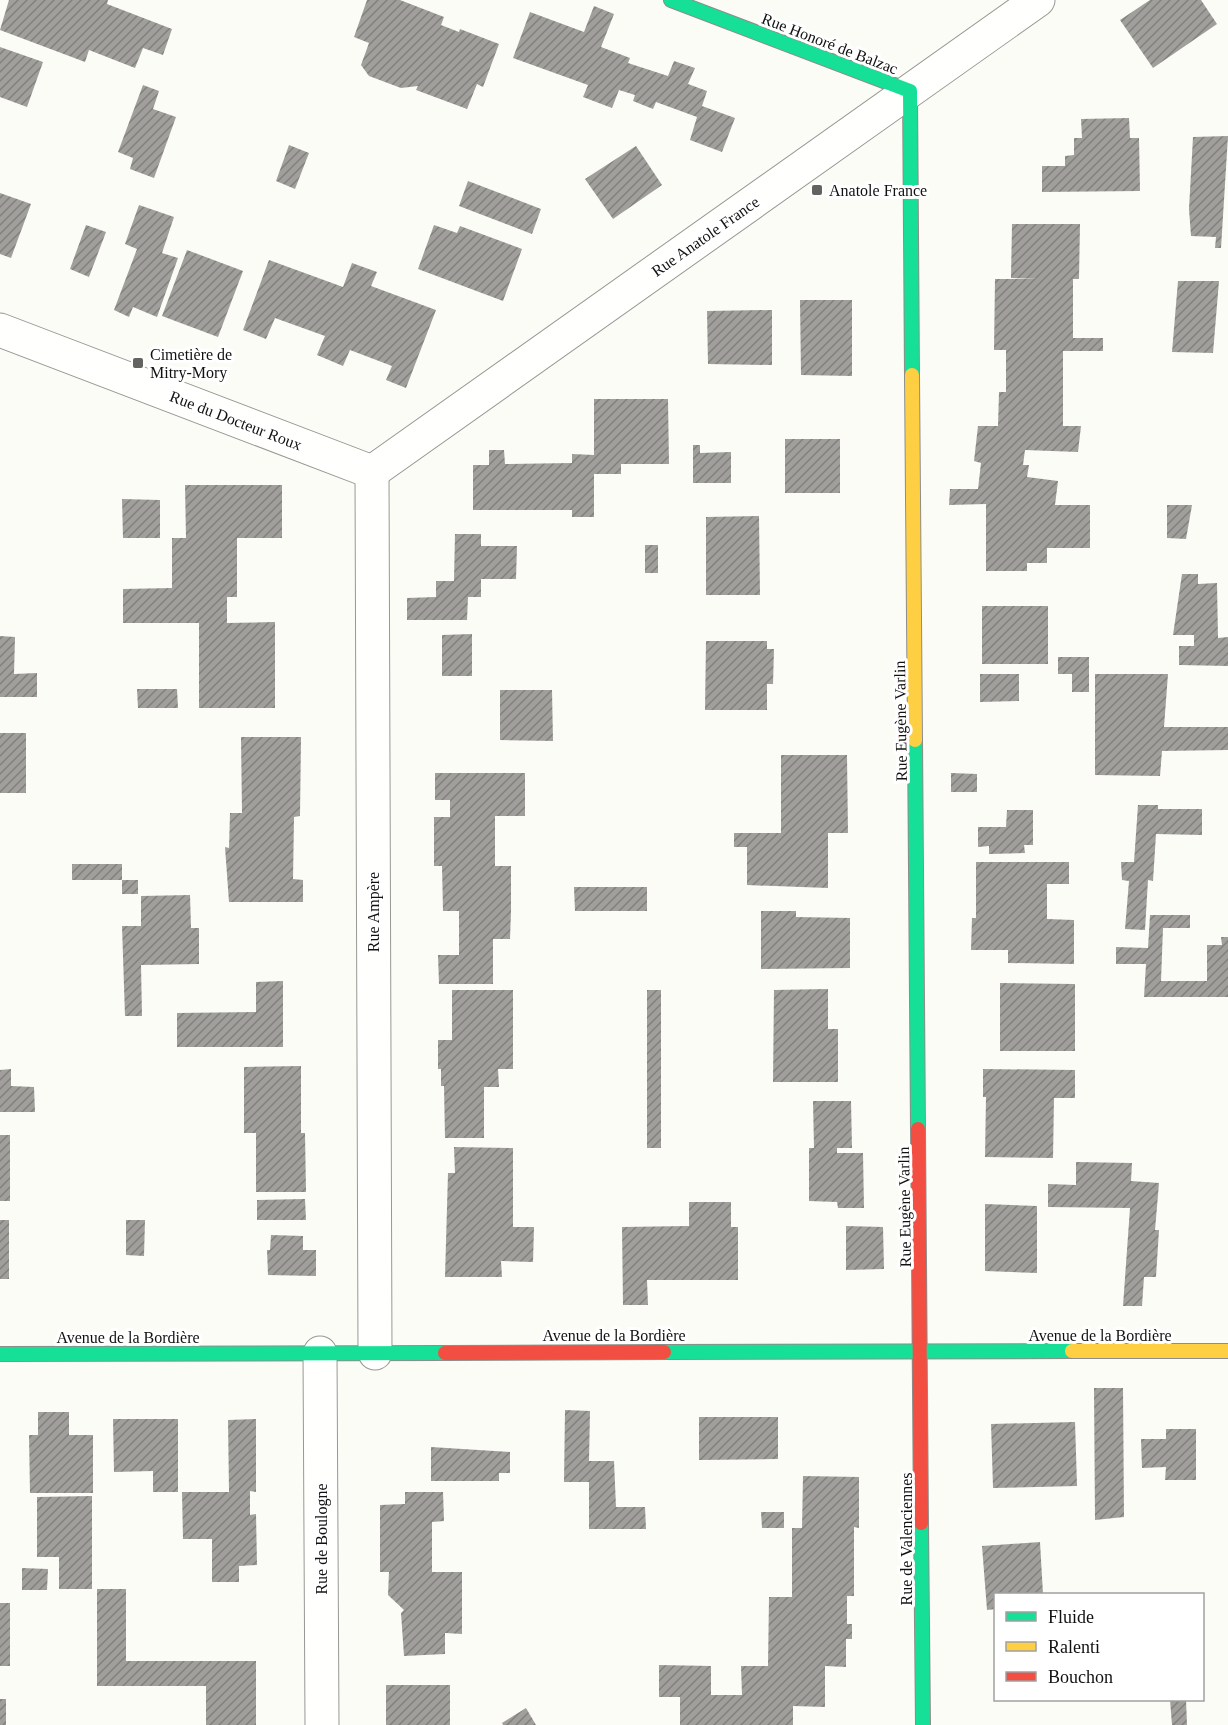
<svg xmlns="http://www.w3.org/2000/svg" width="1228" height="1725" font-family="Georgia,serif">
  <defs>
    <pattern id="building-hatch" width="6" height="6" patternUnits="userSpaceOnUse" patternTransform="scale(1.5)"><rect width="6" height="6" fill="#a09f9c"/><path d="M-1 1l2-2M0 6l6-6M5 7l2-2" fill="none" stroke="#81807e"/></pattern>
  </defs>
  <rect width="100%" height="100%" fill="#fcfcf7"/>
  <g fill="url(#building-hatch)">
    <path d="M9,0H108L107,4L172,29L163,55L143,48L135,68L89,50L85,62L0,30Z"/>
    <path d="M367,0H400L444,17L441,25L459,32L460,29L499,44L483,87L477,84L467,109L416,90L418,86L401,88L369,76L361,65L369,43L354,37Z"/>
    <path d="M1150,0H1201L1217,24L1153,68L1120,20Z"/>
    <path d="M594,6L614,14L601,47L630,58L628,63L668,76L674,61L695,68L688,84L707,91L702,106L735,118L722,152L690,140L697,117L656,102L653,109L633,101L635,95L619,90L612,108L583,97L588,85L513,58L530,12L584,32Z"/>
    <path d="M0,47L43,62L27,107L0,97Z"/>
    <path d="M143,85L159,91L153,109L176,117L154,178L130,169L133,158L118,152Z"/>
    <path d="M1129,118L1130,138H1139L1140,191L1042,192V166H1065V156L1074,155V138H1082L1081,119Z"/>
    <path d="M1228,136L1221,248H1215L1216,237L1191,236L1189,209L1193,137Z"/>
    <path d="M289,145L309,153L295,189L276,181Z"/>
    <path d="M636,146L662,185L613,219L585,179Z"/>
    <path d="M468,181L541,209L532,234L459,206Z"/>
    <path d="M0,193L31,204L11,258L0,254Z"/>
    <path d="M139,205L174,217L162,253L178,258L157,317L133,307L129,317L114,310L137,249L125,244Z"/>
    <path d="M1012,224H1080L1079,279H1073V338H1103V351H1063V426H1081L1078,452L1025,450L1023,465H1029L1027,477L1058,481L1055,505H1090V548H1047V563H1027V571H986V504L949,505L950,489H978L981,463L974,461L978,426H998L999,392H1006V350H994L995,279H1038L1011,278Z"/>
    <path d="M86,225L106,232L89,277L70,269Z"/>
    <path d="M434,225L457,233L460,226L522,249L503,301L418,269Z"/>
    <path d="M187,250L243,271L218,337L162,316Z"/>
    <path d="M269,260L343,287L352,263L377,272L371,286L436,310L406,388L386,380L392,366L350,350L343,366L317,355L325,336L275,318L266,339L243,330Z"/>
    <path d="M1178,281H1219L1213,353L1172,352Z"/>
    <path d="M800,300H852V376L801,375Z"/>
    <path d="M772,310V365L708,364L707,311Z"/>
    <path d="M594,399H668L669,464H621V474H594V517H572V510H473V465H489V450H504L505,464L572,463V454L594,455Z"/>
    <rect x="785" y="439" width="55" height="54"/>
    <path d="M693,445H700V453L731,452V483H693Z"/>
    <path d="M185,485H282V538H237V597H227V623L275,622V708H199V623H123V589L172,588V538H186Z"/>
    <path d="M122,499L160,500V538H123Z"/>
    <path d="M1167,505H1192L1186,539L1167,538Z"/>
    <path d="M759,516L760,595H706V517Z"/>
    <path d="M455,534H481V546H517L516,579H481V597H468L467,620H407V598L436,597V581H454Z"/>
    <rect x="645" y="545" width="13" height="28"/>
    <path d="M1182,574H1198V584L1217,583L1218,638L1228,637V666L1179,665V646H1194V635H1173Z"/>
    <rect x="982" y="606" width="66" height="58"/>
    <path d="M472,634V676H442V635Z"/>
    <path d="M0,636L15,637L14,674L37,673V697H0Z"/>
    <path d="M706,641H767V649H774L773,684H767V710H705Z"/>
    <path d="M1058,657H1089V692H1072V674H1058Z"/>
    <path d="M980,674H1019V701L980,702Z"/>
    <path d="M1095,674H1168L1164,727H1228V750L1162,751L1160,776L1095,775Z"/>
    <path d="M137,689H177L178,708H138Z"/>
    <path d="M500,690H552L553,741L500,740Z"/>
    <rect x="0" y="733" width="26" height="60"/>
    <path d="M241,737H301L300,816L294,817L293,879L303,880V902H229L225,847L229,848L230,813H242Z"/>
    <path d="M781,755H847L848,833H828V888L747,885V847H734V833H781Z"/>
    <path d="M435,773H525V816H495V866H511V911L510,939H493V984H439L438,955H459V911H443L442,866H434V817H450V800H435Z"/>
    <path d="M951,773L977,774V792H951Z"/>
    <path d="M1138,805H1158V809H1202V835L1156,834L1153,881L1148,880L1145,930L1125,929L1129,881L1122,880L1121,862H1134Z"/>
    <path d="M1007,810H1033V845H1024L1025,853L989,854V846L978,847V827H1006Z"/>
    <path d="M976,862H1069V884H1047V919L1074,920V964L1008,963V950H971L972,918H976Z"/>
    <rect x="72" y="864" width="50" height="16"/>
    <rect x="122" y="880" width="16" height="14"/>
    <path d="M574,887H647V911H575Z"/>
    <path d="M190,895L191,928H199V964L141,965L142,1016H125L122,926H141V896Z"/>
    <path d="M761,911H796V917L850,918V968L761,969Z"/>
    <path d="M1150,915H1190V928H1163L1161,981H1207V945H1222L1221,937H1228V997H1144L1146,964H1116V947L1148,948Z"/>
    <path d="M283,981V1047H177V1013L256,1012V982Z"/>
    <path d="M1000,983L1075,984V1051H1000Z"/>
    <path d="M828,989V1029H838V1082H773L774,990Z"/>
    <path d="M452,990H513V1069H498L499,1087H484V1138H445L444,1086H441V1069H438V1040H452Z"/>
    <rect x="647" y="990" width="14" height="158"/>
    <path d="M301,1066V1133H305L306,1192H256V1133H244V1067Z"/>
    <path d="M11,1069V1086L34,1087L35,1112H0V1070Z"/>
    <path d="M983,1069L1075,1070V1098H1054L1053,1158L985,1157L986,1097H983Z"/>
    <path d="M813,1101H851L852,1148H837V1153H863L864,1208H838L837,1202L809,1201V1148H814Z"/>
    <rect x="0" y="1135" width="10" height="66"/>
    <path d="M454,1147L513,1148V1227H534L533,1262L501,1261L502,1277H445L448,1173H455Z"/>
    <path d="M1076,1162L1132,1163L1131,1181L1159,1183L1155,1230H1159L1156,1277H1144L1142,1306H1123L1130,1208L1048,1207V1184L1076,1185Z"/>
    <path d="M305,1199L306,1220H257V1200Z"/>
    <path d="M689,1202H731V1227H738V1280H647L648,1305H623L622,1227L689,1226Z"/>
    <path d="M985,1204L1037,1206V1273L985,1271Z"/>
    <rect x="0" y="1220" width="9" height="59"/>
    <path d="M126,1220H145L144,1256L126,1255Z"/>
    <path d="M846,1226L883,1227L884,1269L846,1270Z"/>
    <path d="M271,1235L303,1236V1250H316V1276L268,1275L267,1250H270Z"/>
    <path d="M1094,1388H1123L1124,1517L1095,1520Z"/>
    <path d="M565,1410L590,1411L589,1461H614L616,1507H645L646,1529H589V1482H564Z"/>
    <path d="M38,1412H69V1435H93V1493H30L29,1435H38Z"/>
    <path d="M699,1417H778V1459L699,1460Z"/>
    <path d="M113,1419H178V1492H153V1471L114,1472Z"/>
    <path d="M256,1419V1492L250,1491V1515L256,1514L257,1565L239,1566V1582H212V1539H183L182,1492H229L228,1420Z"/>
    <path d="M1075,1422L1077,1486L993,1488L991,1424Z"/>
    <path d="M1166,1429H1196V1480H1165L1166,1467L1142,1468L1141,1439H1166Z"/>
    <path d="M431,1447L510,1452V1473H499V1481H431Z"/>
    <path d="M803,1476L859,1477V1528L854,1527V1596H847V1624H852V1639H846V1667L825,1666V1707L793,1706V1725H680V1697H659V1665L711,1666V1695H742L741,1666H768L769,1597H792V1528H802Z"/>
    <path d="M405,1492H443L444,1521L432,1522V1572H462V1634L445,1633V1654L404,1656L401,1613L404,1610L388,1595L389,1572H380V1505L405,1504Z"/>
    <path d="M92,1496V1589H59V1557H37V1497Z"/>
    <path d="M761,1512H784V1528H762Z"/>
    <path d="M1040,1542L1043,1594H996V1609L987,1610L982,1546Z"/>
    <path d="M22,1568L48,1569L47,1590H22Z"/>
    <path d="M97,1589H126V1661H256V1725H206V1686H97Z"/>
    <rect x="0" y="1603" width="10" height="63"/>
    <rect x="386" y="1685" width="64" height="40"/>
    <rect x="0" y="1699" width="6" height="26"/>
    <path d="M1170,1700H1186L1187,1725H1172Z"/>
    <path d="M526,1708L536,1725H503L502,1723Z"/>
  </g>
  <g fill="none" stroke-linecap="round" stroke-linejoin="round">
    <defs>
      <g id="street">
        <path d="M0,330L372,472"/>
        <path d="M372,472L375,1353"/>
        <path d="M372,472L1038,0"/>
        <path d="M320,1353L322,1725"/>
      </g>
      <g id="fast">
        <path d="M671,0L910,91L912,375"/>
        <path d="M915,740L918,1129"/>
        <path d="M664,1352L1072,1351"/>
        <path d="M0,1354L445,1353"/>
        <path d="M921,1523L923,1725"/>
      </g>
      <g id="slow">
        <path d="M912,375L915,740"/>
        <path d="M1072,1351H1228"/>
      </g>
      <g id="jam">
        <path d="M918,1129L921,1523"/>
        <path d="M445,1353L664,1352"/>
      </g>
    </defs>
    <use href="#street" stroke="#979795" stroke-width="35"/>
    <use href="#fast" stroke="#8d8d8b" stroke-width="16"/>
    <use href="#slow" stroke="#8d8d8b" stroke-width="16"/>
    <use href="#jam" stroke="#8d8d8b" stroke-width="16"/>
    <use href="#street" stroke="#fffffe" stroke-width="33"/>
    <use href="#fast" stroke="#16e098" stroke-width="14"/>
    <use href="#slow" stroke="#ffcf43" stroke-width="14"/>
    <use href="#jam" stroke="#f24e42" stroke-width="14"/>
  </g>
  <g fill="#636362" stroke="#fff" stroke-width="2">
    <rect x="811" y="184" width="12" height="12" rx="3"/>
    <rect x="132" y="357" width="12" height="12" rx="3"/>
  </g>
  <g text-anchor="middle" stroke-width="6" stroke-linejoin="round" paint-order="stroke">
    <g font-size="16" fill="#111" stroke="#fff">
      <text transform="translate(830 43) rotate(21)" y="6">Rue Honoré de Balzac</text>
      <text transform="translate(705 236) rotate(-35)" y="6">Rue Anatole France</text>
      <text transform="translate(236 420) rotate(21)" y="6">Rue du Docteur Roux</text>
      <text transform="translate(900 721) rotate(-91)" y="6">Rue Eugène Varlin</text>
      <text transform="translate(373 912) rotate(-90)" y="6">Rue Ampère</text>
      <text transform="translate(904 1207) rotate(-91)" y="6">Rue Eugène Varlin</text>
      <text x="614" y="1341">Avenue de la Bordière</text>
      <text x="1100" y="1341">Avenue de la Bordière</text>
      <text x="128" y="1343">Avenue de la Bordière</text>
      <text transform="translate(321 1539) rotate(-90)" y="6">Rue de Boulogne</text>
      <text transform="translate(906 1539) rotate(-90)" y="6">Rue de Valenciennes</text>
    </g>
    <g font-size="16" fill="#111" stroke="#fff" text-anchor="start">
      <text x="829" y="196">Anatole France</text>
      <text x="150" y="360">Cimetière de<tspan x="150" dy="18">Mitry-Mory</tspan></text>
    </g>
  </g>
  <rect x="994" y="1593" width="210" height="108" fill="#ffffff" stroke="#a0a0a0" stroke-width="1.5"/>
  <rect x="1006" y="1612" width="30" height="9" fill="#16e098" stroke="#a0a0a0" stroke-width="1.5"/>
  <text x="1048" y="1623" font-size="18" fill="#111111">Fluide</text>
  <rect x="1006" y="1642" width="30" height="9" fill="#ffcf43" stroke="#a0a0a0" stroke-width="1.5"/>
  <text x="1048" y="1653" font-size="18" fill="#111111">Ralenti</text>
  <rect x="1006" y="1672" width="30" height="9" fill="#f24e42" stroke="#a0a0a0" stroke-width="1.5"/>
  <text x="1048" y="1683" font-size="18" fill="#111111">Bouchon</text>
</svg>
